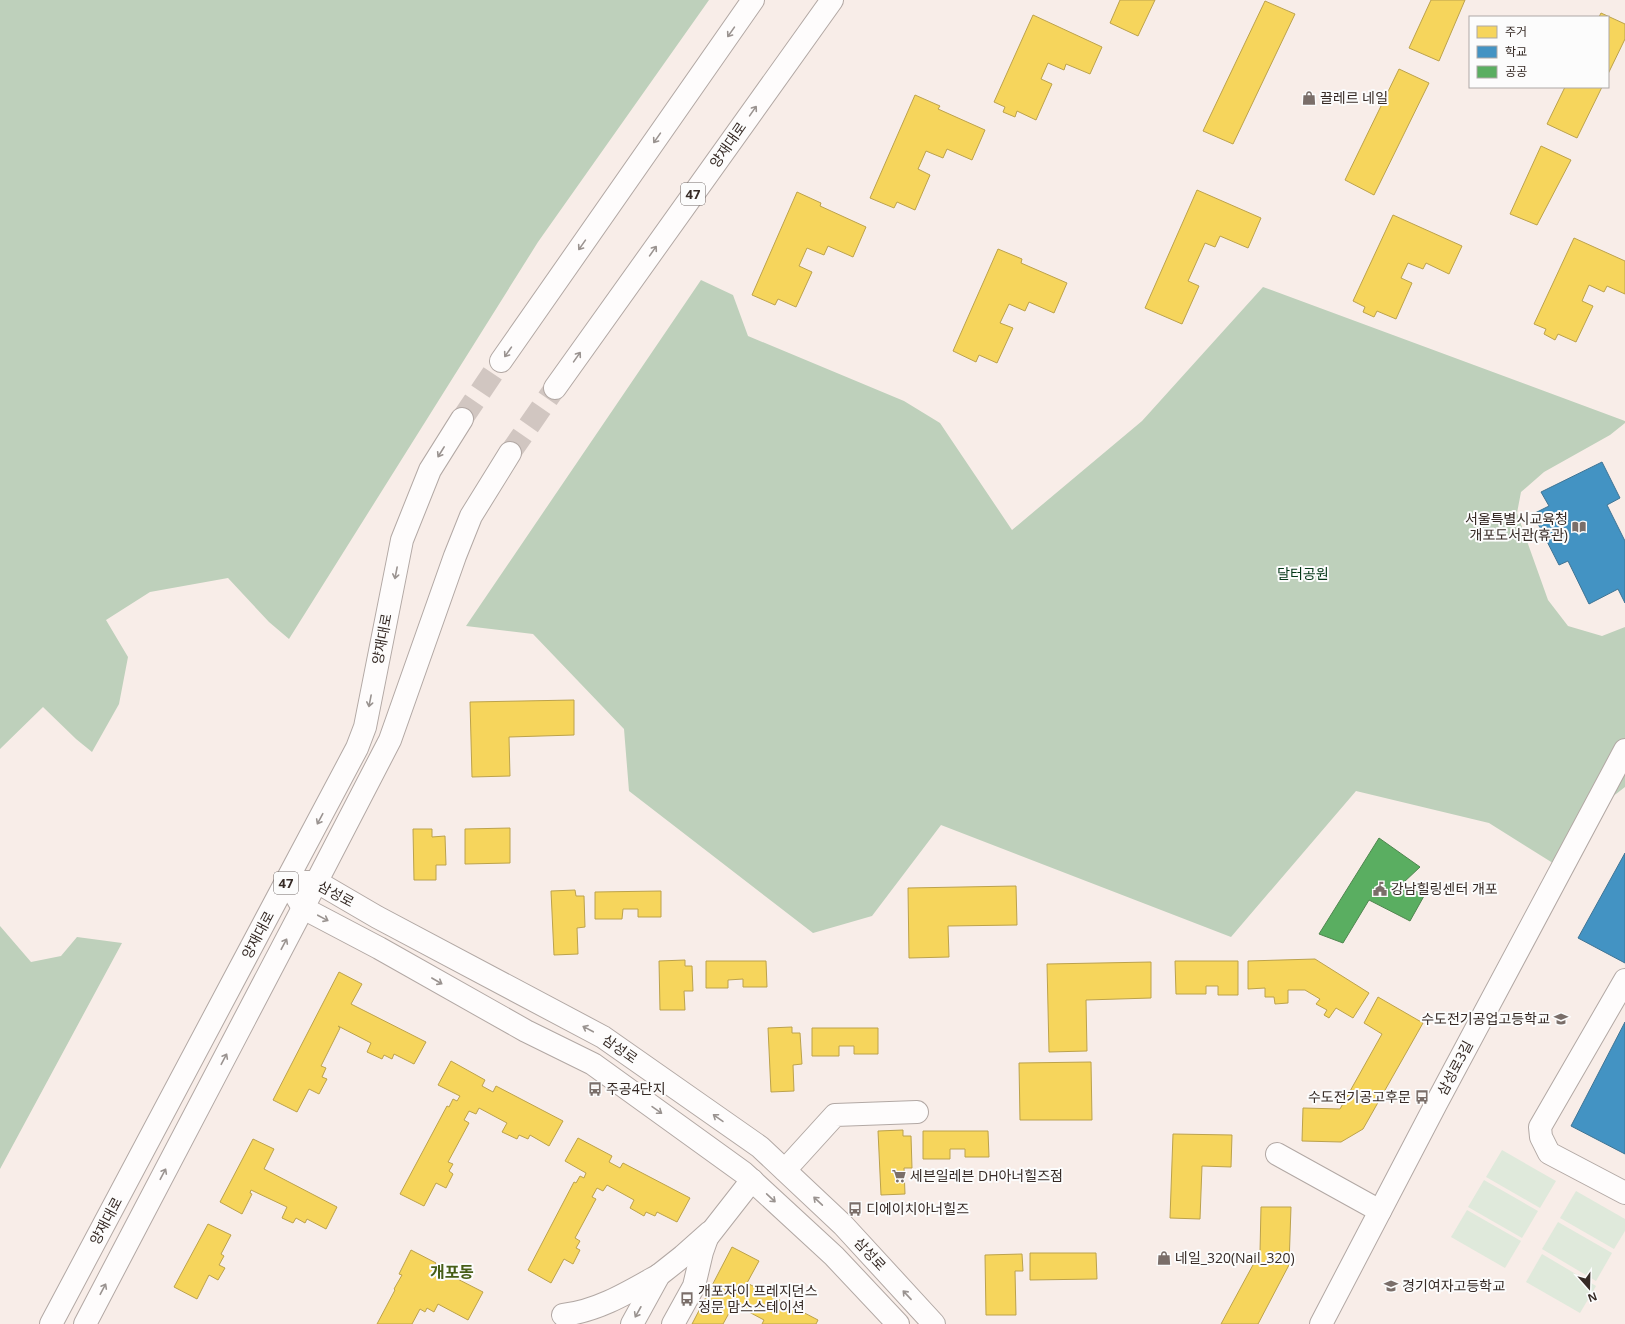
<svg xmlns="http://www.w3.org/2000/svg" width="1625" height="1324" font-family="'Open Sans','Noto Sans KR',sans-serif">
  <rect width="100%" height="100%" fill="#f8ede8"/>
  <g fill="#dfe9db">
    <path d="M1502,1150L1556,1181L1540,1208L1486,1177Z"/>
    <path d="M1484,1180L1538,1211L1522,1238L1468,1207Z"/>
    <path d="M1576,1191L1625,1219V1231L1614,1249L1560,1218Z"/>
    <path d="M1467,1210L1521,1241L1505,1268L1451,1237Z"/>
    <path d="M1558,1222L1612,1253L1596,1281L1542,1249Z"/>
    <path d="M1542,1254L1596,1286L1580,1313L1526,1282Z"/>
  </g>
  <g fill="#bed0bb">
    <path d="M0,0H709L538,242L289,639L269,622L228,578L150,592L106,620L128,657L119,704L92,752L76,739L43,707L0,749Z"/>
    <path d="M701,280L733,295L748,336L904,401L940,423L1012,530L1142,421L1263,287L1625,421V423L1610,435L1544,472L1521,492L1517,513L1548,600L1568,626L1602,636L1625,627V787L1594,811L1556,865L1489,823L1356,791L1231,937L941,825L872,916L813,933L629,791L624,729L533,634L466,626Z"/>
    <path d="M0,926L31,962L61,956L77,937L122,943L0,1169Z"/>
  </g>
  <g fill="#f6d55c" stroke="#bca24c">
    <path d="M1120,0H1155L1138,36L1110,23Z"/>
    <path d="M1431,0H1465L1439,61L1409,48Z"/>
    <path d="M1265,1L1295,14L1233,144L1203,131Z"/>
    <path d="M1601,13L1625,24V39L1608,74V17H1599Z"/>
    <path d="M1033,15L1102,47L1090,74L1066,64L1064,70L1048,63L1041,79L1052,84L1036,120L1017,111L1015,117L1003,112L1005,107L994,102Z"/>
    <path d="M1399,69L1429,83L1374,195L1345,180Z"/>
    <path d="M1565,87H1602L1577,138L1547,124Z"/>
    <path d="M915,95L940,106L938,109L985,130L972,160L947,149L943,158L926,151L918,169L930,175L915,210L897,202L894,208L870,198Z"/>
    <path d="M1541,146L1571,160L1537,225L1510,214Z"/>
    <path d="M1197,190L1261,218L1248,248L1220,236L1215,247L1205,243L1188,281L1199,286L1182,324L1145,308Z"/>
    <path d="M797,192L821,203L820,206L866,227L853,257L828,246L824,255L807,248L799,266L812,272L796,307L778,299L775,305L752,295Z"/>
    <path d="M1393,215L1462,246L1449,274L1426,263L1423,269L1408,263L1401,278L1412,283L1396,319L1377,311L1374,317L1363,312L1365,307L1353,301Z"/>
    <path d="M1574,238L1625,261V294L1607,286L1604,292L1589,285L1582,301L1593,306L1576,342L1558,334L1555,340L1544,334L1546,329L1534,324Z"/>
    <path d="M998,249L1022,259L1021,263L1067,283L1054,313L1029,302L1025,311L1009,304L1000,323L1013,328L997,363L979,355L976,362L953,351Z"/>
    <path d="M574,700V735L509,737L510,776L472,777L470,702Z"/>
    <path d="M510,828V863L465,864V829Z"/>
    <path d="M413,829H432V837L445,836L446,865H436V880H414Z"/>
    <path d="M1016,886L1017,925L948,926L949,957L909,958L908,888Z"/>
    <path d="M575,890L576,896H584L585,927L577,928L578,954L554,955L551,891Z"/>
    <path d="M661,891V917H638V909H623L622,919H595V892Z"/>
    <path d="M1315,959L1369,993L1353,1018L1336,1008L1329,1018L1324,1015L1327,1010L1316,1004L1320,999L1305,990H1288V1003L1275,1004L1274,997H1265V988L1248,989V961Z"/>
    <path d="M685,960V966H692L693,991H684L685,1010H660L659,961Z"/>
    <path d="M706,961H766L767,987H743V979L728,980V988H706Z"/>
    <path d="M1175,961H1238V995H1218V986H1206V994H1176Z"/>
    <path d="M1151,962V998L1086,1000L1087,1051L1049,1052L1047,964Z"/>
    <path d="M339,972L362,984L351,1004L426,1042L414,1064L394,1054L392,1059L384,1055L382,1059L367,1052L371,1043L338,1026L340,1028L321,1066L326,1068L322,1077L327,1079L319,1094L309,1089L297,1112L273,1100Z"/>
    <path d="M1378,997L1423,1023L1363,1129L1341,1142L1302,1141L1303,1108L1340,1109L1382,1034L1364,1023Z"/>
    <path d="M792,1027V1033H800L802,1064L793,1065L794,1091L771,1092L768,1028Z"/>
    <path d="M812,1028H878V1054H854V1046H839V1056H812Z"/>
    <path d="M451,1061L485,1080L482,1086L493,1092L496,1086L563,1121L549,1146L530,1135L528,1139L519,1135L517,1139L502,1132L507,1123L479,1108L476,1114L469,1111L464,1120L469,1123L448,1162L453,1164L449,1171L453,1174L446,1188L436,1183L424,1206L400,1194L447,1106L449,1107L453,1099L457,1101L460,1096L438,1085Z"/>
    <path d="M1091,1062L1092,1120H1020L1019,1063Z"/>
    <path d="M903,1130V1136H911L912,1168H904L905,1194L881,1195L878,1131Z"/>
    <path d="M923,1131H988L989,1157H965V1149H950V1159H923Z"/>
    <path d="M1173,1134L1232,1135L1231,1167L1202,1166L1200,1219L1170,1218Z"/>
    <path d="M578,1138L612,1156L609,1162L620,1168L623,1163L690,1198L677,1222L657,1212L655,1216L646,1212L644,1216L630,1208L634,1200L607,1185L603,1191L597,1188L592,1197L596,1199L575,1238L580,1241L576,1248L580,1250L573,1264L564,1259L551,1283L528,1270L574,1182L576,1183L580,1176L584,1178L586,1173L565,1161Z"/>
    <path d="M253,1139L274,1149L264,1169L337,1207L326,1229L307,1219L305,1223L296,1218L293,1223L282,1218L287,1207L251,1190L250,1193L252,1194L242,1214L220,1202Z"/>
    <path d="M1261,1207H1291L1289,1265L1258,1324H1221L1260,1252Z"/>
    <path d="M208,1224L231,1235L221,1254L224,1256L219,1265L225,1268L218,1280L209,1275L197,1299L174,1287Z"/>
    <path d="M732,1247L759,1261L747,1283L818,1320L816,1324H762L764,1320L734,1304L723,1324H692Z"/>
    <path d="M411,1250L436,1263L434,1267L483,1292L468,1320L438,1304L434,1312L427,1308L425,1312L420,1309L412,1324H377L395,1290L394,1289L402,1275L399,1274Z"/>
    <path d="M1030,1253H1096L1097,1279L1030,1280Z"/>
    <path d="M1022,1254L1023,1271H1015L1016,1315H986L985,1255Z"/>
  </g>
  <g fill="#4393c3" stroke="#3f7494">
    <path d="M1602,462L1620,498L1607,505L1625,541V603L1618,589L1589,604L1568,561L1559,565L1533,514L1549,506L1541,492Z"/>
    <path d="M1625,853V963L1578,938Z"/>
    <path d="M1625,1022V1154L1571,1126Z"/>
  </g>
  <path fill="#5aae61" stroke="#4f864f" d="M1379,838L1420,867L1403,883L1424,896L1410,921L1369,900L1343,943L1319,934Z"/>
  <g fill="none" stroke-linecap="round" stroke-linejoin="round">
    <g stroke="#d1c6c1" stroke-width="22" stroke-dasharray="22 11" stroke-linecap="butt">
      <path d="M462,419L501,361"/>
      <path d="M510,453L555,388"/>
    </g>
    <defs>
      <g id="minor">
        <path d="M1625,980L1540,1127L1541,1137L1549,1153L1625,1193"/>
        <path d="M1277,1154L1380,1211"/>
        <path d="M785,1170L835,1115L917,1112"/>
        <path d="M702,1244L752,1180"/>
        <path d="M563,1315C598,1311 629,1292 659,1275"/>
        <path d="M632,1324L659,1275L683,1256L710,1232"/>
        <path d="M673,1324L694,1286L702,1252L708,1235"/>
        <path d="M1321,1324L1436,1104L1625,750"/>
      </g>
      <g id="major">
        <path d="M501,361L753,0"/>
        <path d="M555,388L832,0"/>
        <path d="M302,882H317L377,917L603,1037L760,1147L843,1225L934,1324"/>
        <path d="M296,896L303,908L379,948L526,1031L593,1064L744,1173L834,1256L898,1324"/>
        <path d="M51,1324L357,748L365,727L402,540L430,470L462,419"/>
        <path d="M85,1324L303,908L390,740L455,556L471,516L510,453"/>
      </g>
    </defs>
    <use href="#minor" stroke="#b2a8a4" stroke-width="24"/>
    <use href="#major" stroke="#b2a8a4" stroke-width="24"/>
    <use href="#minor" stroke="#fefcfc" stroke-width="22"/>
    <use href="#major" stroke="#fefcfc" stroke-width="22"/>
  </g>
  <defs><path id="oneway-shaft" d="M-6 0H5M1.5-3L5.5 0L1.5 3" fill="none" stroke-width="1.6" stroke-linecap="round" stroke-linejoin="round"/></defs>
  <g stroke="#9a9390">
    <use href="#oneway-shaft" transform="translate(731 32) rotate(125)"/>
    <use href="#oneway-shaft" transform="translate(753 111) rotate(-55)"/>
    <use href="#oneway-shaft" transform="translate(657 138) rotate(125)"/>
    <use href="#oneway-shaft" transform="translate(582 245) rotate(125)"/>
    <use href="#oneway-shaft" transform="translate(653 251) rotate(-55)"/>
    <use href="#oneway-shaft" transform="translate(508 352) rotate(125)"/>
    <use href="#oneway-shaft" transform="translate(577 357) rotate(-55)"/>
    <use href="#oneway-shaft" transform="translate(441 452) rotate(122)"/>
    <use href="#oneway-shaft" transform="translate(396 573) rotate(101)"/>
    <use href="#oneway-shaft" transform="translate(370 701) rotate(101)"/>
    <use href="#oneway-shaft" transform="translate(320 819) rotate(118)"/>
    <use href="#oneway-shaft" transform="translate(323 918) rotate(28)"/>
    <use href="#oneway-shaft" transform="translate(284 944) rotate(-62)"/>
    <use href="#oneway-shaft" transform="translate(437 981) rotate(30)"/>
    <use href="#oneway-shaft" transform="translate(588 1029) rotate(-152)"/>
    <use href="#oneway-shaft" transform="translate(224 1059) rotate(-62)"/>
    <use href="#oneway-shaft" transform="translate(657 1110) rotate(35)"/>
    <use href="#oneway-shaft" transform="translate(718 1118) rotate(-145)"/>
    <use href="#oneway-shaft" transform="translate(163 1174) rotate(-62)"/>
    <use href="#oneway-shaft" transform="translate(771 1198) rotate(43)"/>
    <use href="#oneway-shaft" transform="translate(818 1201) rotate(-137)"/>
    <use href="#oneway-shaft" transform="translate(103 1289) rotate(-62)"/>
    <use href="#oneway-shaft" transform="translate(907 1295) rotate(-133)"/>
    <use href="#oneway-shaft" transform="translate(638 1312) rotate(119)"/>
  </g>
  <defs>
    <symbol id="shop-bare" viewBox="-9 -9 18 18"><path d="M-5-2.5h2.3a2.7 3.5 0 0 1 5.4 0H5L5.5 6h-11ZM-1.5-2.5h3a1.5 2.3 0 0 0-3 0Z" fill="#7a6e69" stroke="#fcfcfc" stroke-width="2.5" paint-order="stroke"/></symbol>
    <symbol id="library-bare" viewBox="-9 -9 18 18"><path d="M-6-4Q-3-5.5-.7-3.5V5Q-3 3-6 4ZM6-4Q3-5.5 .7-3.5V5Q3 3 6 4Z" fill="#7a6e69" stroke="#fcfcfc" stroke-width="2.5" paint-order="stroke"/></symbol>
    <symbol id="civic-bare" viewBox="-9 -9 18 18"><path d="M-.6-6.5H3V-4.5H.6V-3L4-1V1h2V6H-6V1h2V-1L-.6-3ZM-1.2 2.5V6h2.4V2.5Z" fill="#7a6e69" stroke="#fcfcfc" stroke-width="2.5" paint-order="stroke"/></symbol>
    <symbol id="school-bare" viewBox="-9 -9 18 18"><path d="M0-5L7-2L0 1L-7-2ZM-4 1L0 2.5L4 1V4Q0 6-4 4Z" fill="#7a6e69" stroke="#fcfcfc" stroke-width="2.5" paint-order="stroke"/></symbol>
    <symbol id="bus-bare" viewBox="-9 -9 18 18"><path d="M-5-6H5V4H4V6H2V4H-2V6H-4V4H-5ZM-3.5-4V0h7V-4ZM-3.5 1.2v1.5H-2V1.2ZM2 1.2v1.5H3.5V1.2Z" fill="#7a6e69" stroke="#fcfcfc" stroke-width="2.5" paint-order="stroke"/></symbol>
    <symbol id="supermarket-bare" viewBox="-9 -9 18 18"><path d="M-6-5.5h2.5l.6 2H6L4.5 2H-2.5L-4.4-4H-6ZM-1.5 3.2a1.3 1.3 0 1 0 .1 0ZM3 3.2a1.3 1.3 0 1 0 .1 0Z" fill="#7a6e69" stroke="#fcfcfc" stroke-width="2.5" paint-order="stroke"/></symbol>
  </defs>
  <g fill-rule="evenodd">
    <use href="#shop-bare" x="1299" y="88" width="20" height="20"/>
    <use href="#library-bare" x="1569" y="517" width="20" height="20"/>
    <use href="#civic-bare" x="1370" y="879" width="20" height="20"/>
    <use href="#school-bare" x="1551" y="1009" width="20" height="20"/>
    <use href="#bus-bare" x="585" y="1079" width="20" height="20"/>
    <use href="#bus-bare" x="1412" y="1087" width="20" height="20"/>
    <use href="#supermarket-bare" x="889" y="1166" width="20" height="20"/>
    <use href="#bus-bare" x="845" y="1199" width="20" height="20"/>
    <use href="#shop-bare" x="1154" y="1248" width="20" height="20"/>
    <use href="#school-bare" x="1381" y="1276" width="20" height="20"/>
    <use href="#bus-bare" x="677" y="1289" width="20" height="20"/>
  </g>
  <g text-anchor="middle" stroke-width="4" stroke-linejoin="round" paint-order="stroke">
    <g fill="#fcfcfc" stroke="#716966" stroke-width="1">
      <rect x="681" y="183" width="24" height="22" rx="3"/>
      <rect x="274" y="872" width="24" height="22" rx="3"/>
    </g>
    <g font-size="13" font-weight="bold" fill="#362a25">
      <text x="693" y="199">47</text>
      <text x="286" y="888">47</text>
    </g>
    <g font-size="14" fill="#362a25" stroke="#fcfcfc" text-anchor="start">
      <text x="1320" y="103">끌레르 네일</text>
      <text x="1568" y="524" text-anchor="end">서울특별시교육청<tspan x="1568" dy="16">개포도서관(휴관)</tspan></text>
      <text x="1391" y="894">강남힐링센터 개포</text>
      <text x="1550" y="1024" text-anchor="end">수도전기공업고등학교</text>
      <text x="606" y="1094">주공4단지</text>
      <text x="1411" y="1102" text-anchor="end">수도전기공고후문</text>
      <text x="910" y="1181">세븐일레븐 DH아너힐즈점</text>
      <text x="866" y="1214">디에이치아너힐즈</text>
      <text x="1175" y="1263">네일_320(Nail_320)</text>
      <text x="1402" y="1291">경기여자고등학교</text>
      <text x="698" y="1296">개포자이 프레지던스<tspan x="698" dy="16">정문 맘스스테이션</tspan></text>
    </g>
    <g font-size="14" fill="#362a25" stroke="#fcfcfc">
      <text transform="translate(728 145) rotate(-55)" y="5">양재대로</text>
      <text transform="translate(382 639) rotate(-79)" y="5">양재대로</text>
      <text transform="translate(336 894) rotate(28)" y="5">삼성로</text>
      <text transform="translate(258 935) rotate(-62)" y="5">양재대로</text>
      <text transform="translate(620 1049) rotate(35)" y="5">삼성로</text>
      <text transform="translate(1455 1068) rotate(-62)" y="5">삼성로3길</text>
      <text transform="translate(106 1221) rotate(-62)" y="5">양재대로</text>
      <text transform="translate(870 1254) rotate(47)" y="5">삼성로</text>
    </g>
    <g font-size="14" fill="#033717" stroke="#fcfcfc">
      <text x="1303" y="579">달터공원</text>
    </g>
    <g font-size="16" font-weight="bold" fill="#465e17" stroke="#fcfcfc">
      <text x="452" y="1278">개포동</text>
    </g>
  </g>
  <rect x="1469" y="16" width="140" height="72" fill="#fcfcfc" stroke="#ada8a6"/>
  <rect x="1477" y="26" width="20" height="12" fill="#f6d55c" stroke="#ada8a6"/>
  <text x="1505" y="36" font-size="12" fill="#362a25">주거</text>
  <rect x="1477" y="46" width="20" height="12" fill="#4393c3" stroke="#ada8a6"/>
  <text x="1505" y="56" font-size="12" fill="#362a25">학교</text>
  <rect x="1477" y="66" width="20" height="12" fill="#5aae61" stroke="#ada8a6"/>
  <text x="1505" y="76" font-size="12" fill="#362a25">공공</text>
  <g transform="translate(1589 1288) rotate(160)" stroke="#fcfcfc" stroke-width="3" paint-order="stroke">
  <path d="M0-3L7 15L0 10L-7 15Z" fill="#362a25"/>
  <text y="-6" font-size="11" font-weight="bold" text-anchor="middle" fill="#362a25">N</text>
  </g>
</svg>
